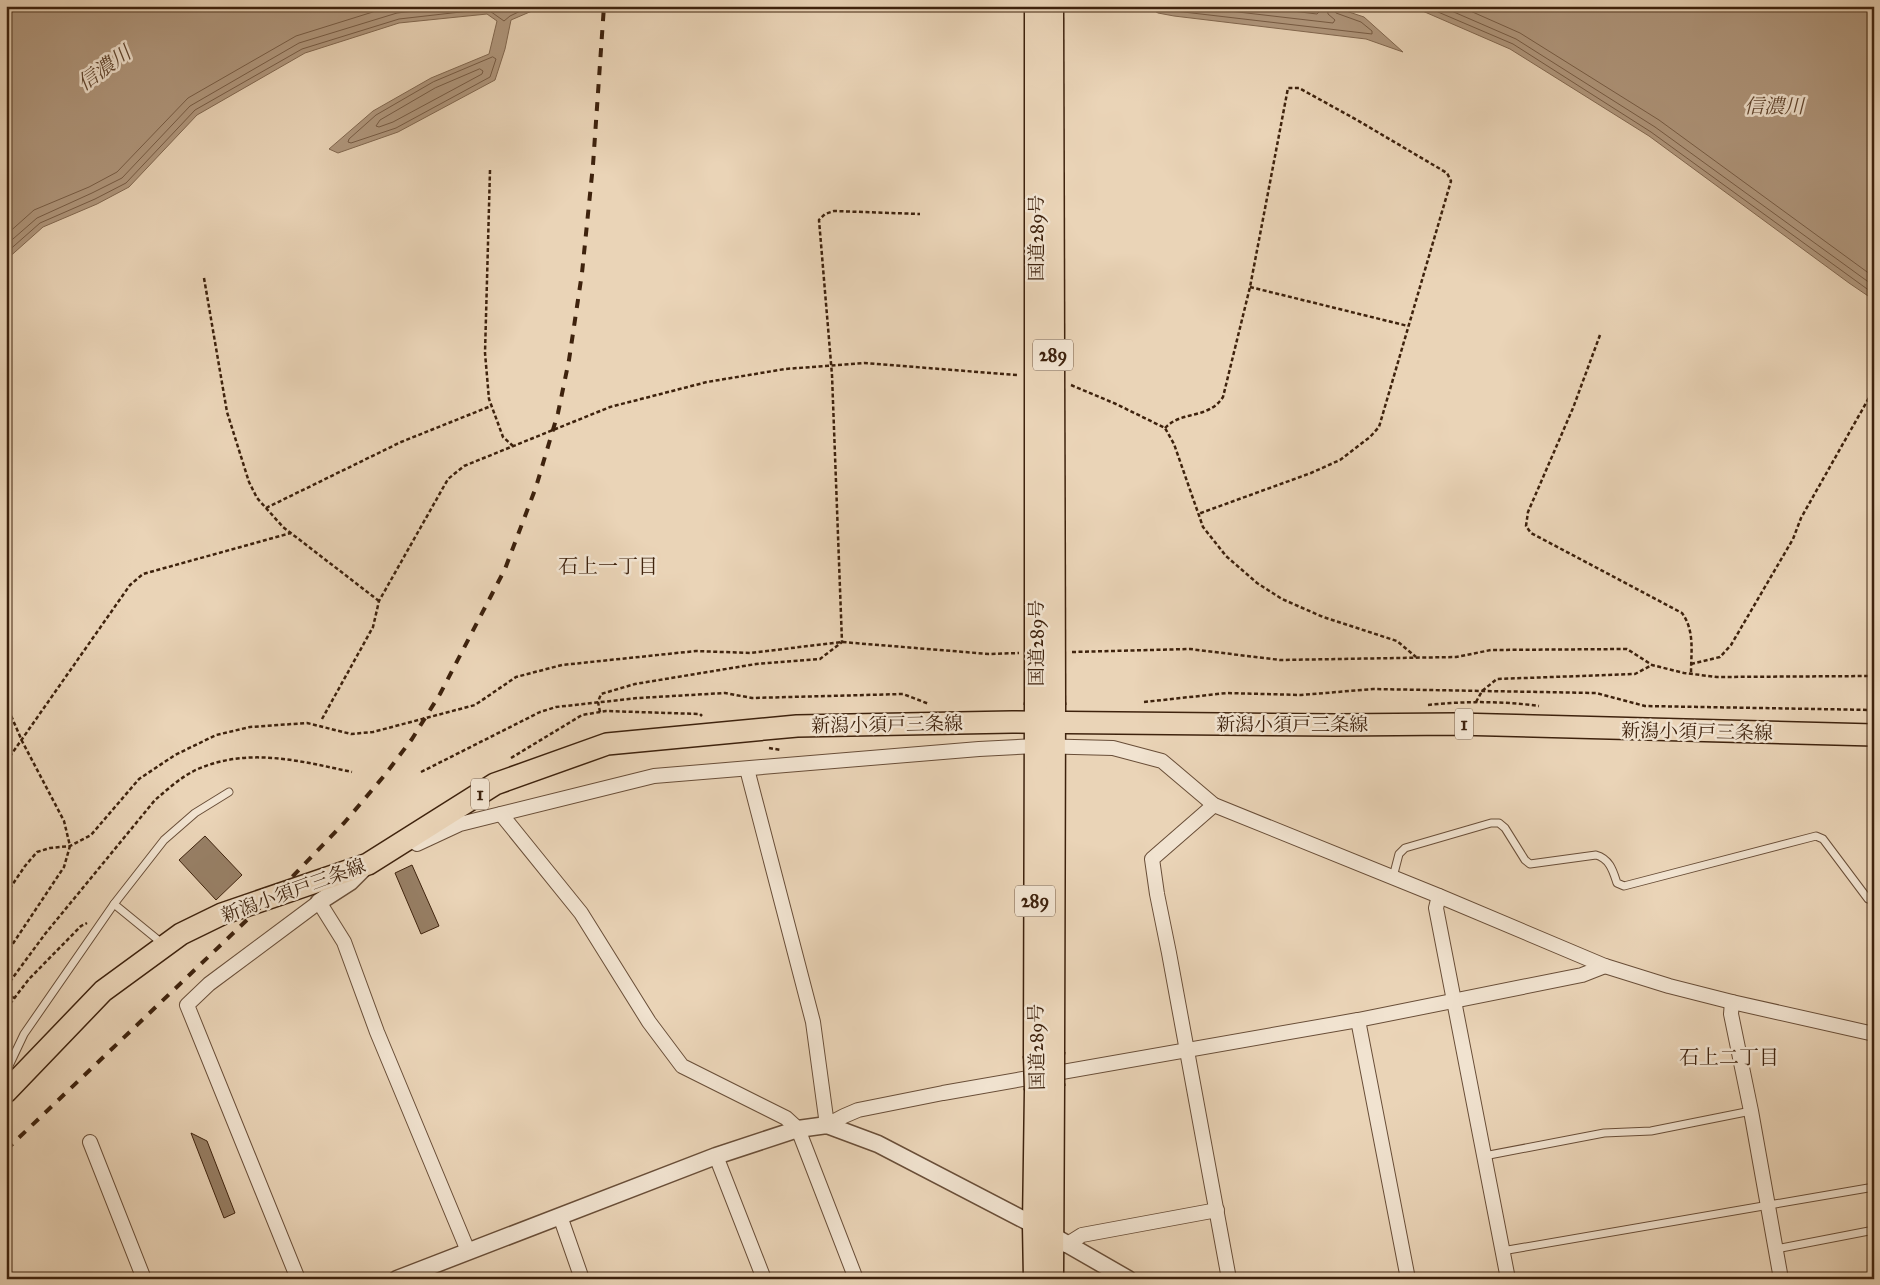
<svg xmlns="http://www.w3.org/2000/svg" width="1880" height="1285" font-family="'IM FELL Great Primer','Noto Serif JP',serif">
  <rect width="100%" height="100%" fill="#ead4b7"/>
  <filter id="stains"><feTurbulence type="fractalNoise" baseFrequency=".004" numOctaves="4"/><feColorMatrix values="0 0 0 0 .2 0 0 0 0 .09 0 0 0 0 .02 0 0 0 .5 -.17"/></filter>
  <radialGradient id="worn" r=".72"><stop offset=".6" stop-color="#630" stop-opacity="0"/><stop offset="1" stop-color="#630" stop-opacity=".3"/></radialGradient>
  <g fill="#b0977d" stroke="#826850">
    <path d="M6,6H586L539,8L511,20L505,49L495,80L398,132L338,153L329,149L373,111L431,78L489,54L497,21L487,14L399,23L305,53L197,115L129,187L97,204L43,227L6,260Z"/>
    <path d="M1146,6H1331L1364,17L1403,52L1366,39L1174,16L1158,13Z"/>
    <path d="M1411,6H1874V300L1849,283L1649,136L1510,49Z"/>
  </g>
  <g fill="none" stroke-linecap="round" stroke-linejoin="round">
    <g stroke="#775c45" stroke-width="1">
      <path d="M1156,6L1175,11L1372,34V31L1361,22L1336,13L1333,6"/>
      <path d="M1186,6L1333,23L1335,20L1328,14L1327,6"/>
      <path d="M1251,6L1317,14L1319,12V6"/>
      <path d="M1424,6L1513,44L1651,132L1874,294"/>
      <path d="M1440,6L1516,39L1655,127L1874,286"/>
      <path d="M1459,6L1520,33L1659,120L1874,277"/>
      <path d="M493,57L496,59L490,77L396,128L351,143L348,142L349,139L376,115L433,82Z"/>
      <path d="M480,69L483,71L482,74L393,122L379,127L376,126L380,120L435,88Z"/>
      <path d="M6,235L34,210L89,187L117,172L188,98L296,36L392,6"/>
      <path d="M6,245L37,218L92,193L122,178L190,106L299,43L397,13L457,6"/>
      <path d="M6,253L40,223L95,199L126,183L195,110L302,49L399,19L487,9L504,21L510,16L531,6"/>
    </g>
  </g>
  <g fill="#977f65" stroke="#3e220d">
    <path d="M205,836L242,875L216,900L179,860Z"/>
    <path d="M412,865L439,926L421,934L395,873Z"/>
    <path d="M191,1133L207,1141L235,1213L224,1218Z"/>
  </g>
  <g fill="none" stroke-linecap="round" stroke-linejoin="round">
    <defs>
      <g id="service">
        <path d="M1393,877L1399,854L1405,848L1491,823H1499L1505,828L1525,860L1530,864L1596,855C1610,859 1613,871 1617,883L1624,886L1816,836L1823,839L1868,899L1874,901"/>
        <path d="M114,904L163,944"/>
        <path d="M6,1072L24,1034L114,904L164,840L195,813L229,792"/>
        <path d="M1484,1156L1604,1133L1651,1131L1751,1111"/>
        <path d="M1776,1249L1874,1230"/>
        <path d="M1502,1251L1874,1187"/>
      </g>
      <g id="minor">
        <path d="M747,769L813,1022L827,1125L844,1116L858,1110L943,1093L1358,1020L1582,975L1605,966"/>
        <path d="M1214,805L1152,859L1157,894L1169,953L1229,1279"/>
        <path d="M501,814L581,913L649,1022L682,1066L786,1118L798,1129L856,1279"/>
        <path d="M417,844L460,824L654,776L979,749L1036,746L1113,748L1162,761L1214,805L1439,896L1605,966L1669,986L1732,1002L1874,1034"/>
        <path d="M1439,896L1436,908L1508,1279"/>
        <path d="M1732,1002L1731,1014L1751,1111L1781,1279"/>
        <path d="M1358,1020L1408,1279"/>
        <path d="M90,1142L144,1279"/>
        <path d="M716,1156L764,1279"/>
        <path d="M560,1216L582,1279"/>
        <path d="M1066,1245L1082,1235L1217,1210"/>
        <path d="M298,1279L187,1005L209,984L319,902L344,942L377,1032L468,1251"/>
      </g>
      <g id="tertiary">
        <path d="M319,902L350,882L367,865"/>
        <path d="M397,1279L716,1156L798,1129L827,1125L878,1144L1034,1225L1128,1279"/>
      </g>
      <path id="primary" d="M6,1092L103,991L181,934L222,914L368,864L495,784L607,744L797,726L1012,722L1336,725L1456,724L1874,735"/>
      <g id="trunk">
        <path d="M1053,1052L1054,705"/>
        <path d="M1035,1056L1036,705"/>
        <path d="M1035,1279L1034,1225L1036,1090"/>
        <path d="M1052,1279L1053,1086"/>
      </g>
    </defs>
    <use href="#service" stroke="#694e38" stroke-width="9"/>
    <use href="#minor" stroke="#694e38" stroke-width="16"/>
    <use href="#tertiary" stroke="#694e38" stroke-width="19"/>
    <use href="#primary" stroke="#3e220d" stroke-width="24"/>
    <use href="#trunk" stroke="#3e220d" stroke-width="25"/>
    <g stroke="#3e220d" stroke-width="2.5" stroke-dasharray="4 2.5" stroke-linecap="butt">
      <path d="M490,170L485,353L489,399L503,437L513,446"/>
      <path d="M204,278L227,412L249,482L257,498L283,527L379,601"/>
      <path d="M1250,287L1408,326"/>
      <path d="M1600,335L1573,408L1528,512L1526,526L1531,533L1682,613C1695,631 1691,652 1691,674"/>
      <path d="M1071,385L1116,404L1165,428L1174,444L1203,527L1226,556L1257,583L1282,599L1323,617L1397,641L1416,657"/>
      <path d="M1165,428C1182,410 1208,420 1223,397L1250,287L1288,88H1299L1357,120L1447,173L1451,181L1379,427L1370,437L1340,460L1311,473L1198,514"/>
      <path d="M266,508L401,442L491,406"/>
      <path d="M1072,652L1190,649L1280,660L1456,657L1491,650L1627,649L1652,665L1684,673L1717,677L1874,676"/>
      <path d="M1691,664L1720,657L1731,645L1793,539L1801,518L1870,396"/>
      <path d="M1144,702L1227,693L1301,695L1373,689L1596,693L1645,706L1874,710"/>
      <path d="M1476,702L1482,691L1497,679L1635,674L1652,665"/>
      <path d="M6,704L22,741L64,821L70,846L64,867L6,954"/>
      <path d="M1428,705C1465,701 1502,701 1539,706"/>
      <path d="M600,712L598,702L601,694L635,684L756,664L820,659L842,642L832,375L819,220L825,214L834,211L920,214"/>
      <path d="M322,719L373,627L379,601L448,479L464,466L610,407L707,382L785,369L864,363L1017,375"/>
      <path d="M769,748L781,750"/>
      <path d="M511,758L582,715L606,711L700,714L702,716"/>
      <path d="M6,762L130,585L143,574L291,533"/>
      <path d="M421,772L540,712L556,707L638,698L725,693L752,698L903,694L929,704"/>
      <path d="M6,894L25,866L37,852L50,848L70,846L91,835L139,779L175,755L216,735L250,727L307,723L351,734L373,732L475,705L516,677L562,665L696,651L750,653L842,642L989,654L1019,653"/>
      <path d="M6,987L45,934L155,800C168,789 182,776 198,769C249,747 300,761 352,772"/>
      <path d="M6,993L14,998"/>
      <path d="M6,1009L29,979L81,926L87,923"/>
    </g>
    <use href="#service" stroke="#f1e3d0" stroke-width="7"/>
    <use href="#minor" stroke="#f1e3d0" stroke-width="14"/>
    <use href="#tertiary" stroke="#f1e3d0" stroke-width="16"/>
    <use href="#primary" stroke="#ead4b7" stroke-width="21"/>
    <use href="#trunk" stroke="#ead4b7" stroke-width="22"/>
    <path stroke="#3e220d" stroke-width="4" stroke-dasharray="9 9" stroke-linecap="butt" d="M6,1150L292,877L344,823L384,776L412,739L440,694L505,569L536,487L558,413L569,360L582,273L593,165L604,6"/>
    <defs>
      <g id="trunk-bridge">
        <path d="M1052,6L1054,705"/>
        <path d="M1036,705V6"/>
        <path d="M1053,1052V1086"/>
        <path d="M1035,1056L1036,1090"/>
      </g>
    </defs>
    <use href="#trunk-bridge" stroke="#3e220d" stroke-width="25" stroke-linecap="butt"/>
    <use href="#trunk-bridge" stroke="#ead4b7" stroke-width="22"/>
  </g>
  <g text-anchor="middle" stroke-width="5" stroke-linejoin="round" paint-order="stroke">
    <g fill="#f1e3d0" stroke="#745c48" stroke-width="1">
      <rect x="1033" y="339.5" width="40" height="31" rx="4"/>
      <rect x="1455" y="708.5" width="18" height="31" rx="4"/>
      <rect x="471" y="778.5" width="18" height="31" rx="4"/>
      <rect x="1015" y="885.5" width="40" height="31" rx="4"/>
    </g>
    <g font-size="18" font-weight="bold" fill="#3e220d">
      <text x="1053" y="361">289</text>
      <text x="1464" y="730">1</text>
      <text x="480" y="800">1</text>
      <text x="1035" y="907">289</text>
    </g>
    <g font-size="19" fill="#3e220d" stroke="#f1e3d0">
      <text transform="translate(1036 238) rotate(-90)" y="7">国道289号</text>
      <text transform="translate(1036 643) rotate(-90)" y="7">国道289号</text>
      <text transform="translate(887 724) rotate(-1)" y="7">新潟小須戸三条線</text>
      <text x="1292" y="731">新潟小須戸三条線</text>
      <text transform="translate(1697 731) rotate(1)" y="7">新潟小須戸三条線</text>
      <text transform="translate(293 890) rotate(-20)" y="7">新潟小須戸三条線</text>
      <text transform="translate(1036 1047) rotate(-91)" y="7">国道289号</text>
    </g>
    <g font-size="20" font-style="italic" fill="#60452f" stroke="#f1e3d0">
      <text transform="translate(104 68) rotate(-36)" y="7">信濃川</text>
      <text x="1774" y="113">信濃川</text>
    </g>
    <g font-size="20" fill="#3e220d" stroke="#f1e3d0">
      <text x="608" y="573">石上一丁目</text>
      <text x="1729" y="1064">石上二丁目</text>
    </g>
  </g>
  <rect width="1880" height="1285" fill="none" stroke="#ead4b7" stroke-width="25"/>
  <rect x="8" y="8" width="1865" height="1270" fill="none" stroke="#3e220d" stroke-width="2.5"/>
  <rect x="12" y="12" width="1855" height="1260" fill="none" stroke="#3e220d"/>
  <rect width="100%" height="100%" filter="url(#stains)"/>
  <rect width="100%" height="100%" fill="url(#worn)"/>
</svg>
